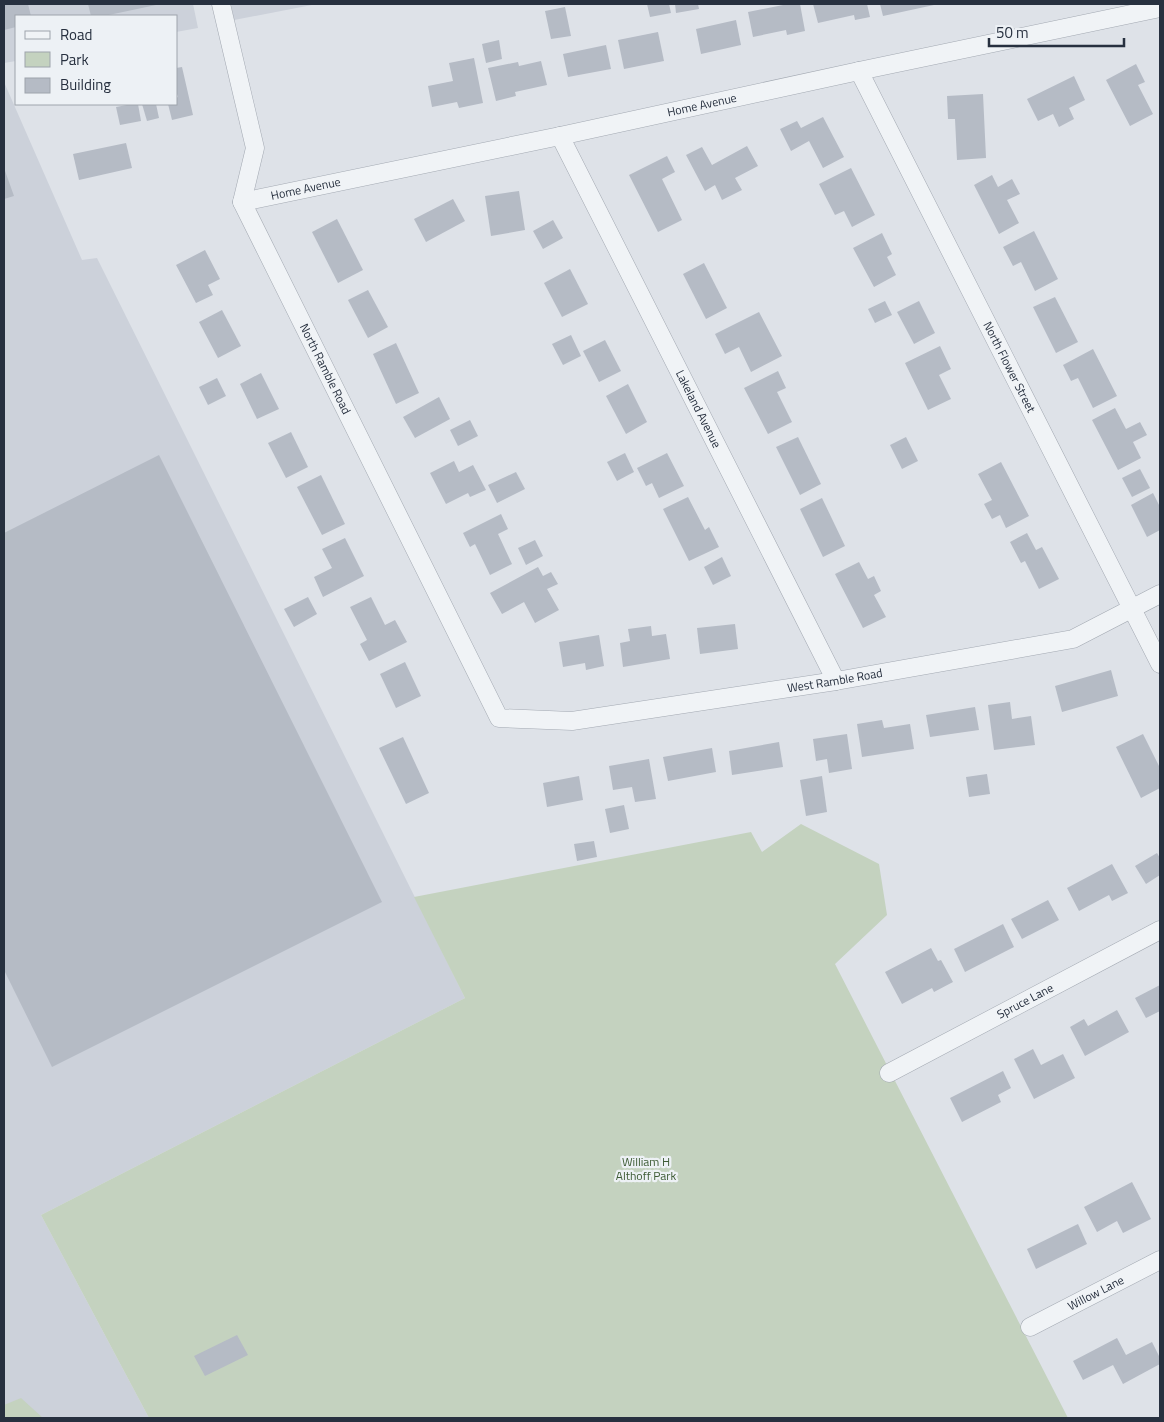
<svg xmlns="http://www.w3.org/2000/svg" width="1164" height="1422" font-family="'Titillium Web',sans-serif">
  <rect width="100%" height="100%" fill="#dee2e8"/>
  <g fill="#ccd1da">
    <path d="M4,4H193L198,28L176,32V16H16V61L4,63Z"/>
    <path d="M231,4H317L234,20Z"/>
    <path d="M4,82L82,260L97,258L465,998L41,1215L149,1418H4Z"/>
  </g>
  <g fill="#c4d2bf">
    <path d="M801,824L879,864L887,915L835,964L1068,1418H149L41,1215L465,998L414,897L751,832L762,852Z"/>
    <path d="M21,1398L43,1418H4V1405Z"/>
  </g>
  <g fill="#b5bbc5">
    <path d="M4,4H28L31,16H16V27L4,30Z"/>
    <path d="M88,4H156V5L104,16H91Z"/>
    <path d="M647,4H669L671,13L650,17Z"/>
    <path d="M675,4H698L699,9L676,13Z"/>
    <path d="M788,4H800L805,31L787,35L786,30L753,37L748,12Z"/>
    <path d="M813,4H867L870,17L855,20L854,15L818,23Z"/>
    <path d="M880,4H934V5L883,16Z"/>
    <path d="M565,7L571,36L551,39L545,11Z"/>
    <path d="M736,20L741,45L701,54L696,29Z"/>
    <path d="M658,32L664,61L624,69L618,40Z"/>
    <path d="M499,40L502,59L486,63L482,44Z"/>
    <path d="M606,45L611,69L568,77L563,54Z"/>
    <path d="M474,58L483,103L459,108L457,102L432,107L428,86L453,81L449,63Z"/>
    <path d="M541,61L547,85L515,92L516,96L496,101L488,68L518,62L519,66Z"/>
    <path d="M1136,64L1145,82L1138,85L1153,114L1130,126L1106,80Z"/>
    <path d="M182,67L193,115L172,120L168,104H176V98L178,97L176,91V68Z"/>
    <path d="M1074,76L1085,100L1069,108L1074,119L1059,127L1053,114L1038,121L1027,99Z"/>
    <path d="M983,94L986,158L957,160L955,119H948L947,96Z"/>
    <path d="M132,104H138L141,121L120,125L116,107Z"/>
    <path d="M142,104H156L159,118L147,121Z"/>
    <path d="M823,117L844,157L823,168L809,141L791,151L780,129L797,121L801,128Z"/>
    <path d="M126,143L132,168L79,180L73,154Z"/>
    <path d="M747,146L758,166L735,178L742,190L722,200L715,185L705,191L686,155L702,147L712,165Z"/>
    <path d="M667,156L675,172L662,179L682,220L658,232L629,175Z"/>
    <path d="M4,168L14,196L4,199Z"/>
    <path d="M851,168L875,215L852,227L844,211L835,215L819,184Z"/>
    <path d="M992,175L998,187L1012,179L1020,194L1007,200L1019,223L999,234L974,185Z"/>
    <path d="M519,191L525,230L491,236L485,196Z"/>
    <path d="M453,199L465,221L426,242L414,219Z"/>
    <path d="M337,219L363,270L338,283L312,232Z"/>
    <path d="M553,220L563,238L543,249L533,231Z"/>
    <path d="M1034,231L1058,279L1035,291L1021,262L1013,266L1003,247Z"/>
    <path d="M882,233L892,254L887,257L896,275L874,287L853,248Z"/>
    <path d="M205,250L220,279L208,285L213,295L196,303L176,265Z"/>
    <path d="M704,263L727,308L706,319L683,274Z"/>
    <path d="M570,269L588,304L562,317L544,283Z"/>
    <path d="M368,290L388,327L368,338L348,300Z"/>
    <path d="M1055,297L1078,342L1056,353L1033,307Z"/>
    <path d="M885,301L892,315L875,323L868,309Z"/>
    <path d="M919,301L935,333L914,344L897,312Z"/>
    <path d="M222,310L241,346L218,358L199,322Z"/>
    <path d="M759,312L782,356L751,372L739,347L725,354L715,334Z"/>
    <path d="M571,335L581,356L563,365L552,344Z"/>
    <path d="M605,340L621,371L599,382L583,351Z"/>
    <path d="M396,343L419,393L396,404L373,354Z"/>
    <path d="M940,346L951,369L939,375L951,399L928,410L905,363Z"/>
    <path d="M1093,349L1117,396L1093,408L1078,378L1071,381L1063,365Z"/>
    <path d="M778,371L786,388L777,392L792,422L768,434L744,388Z"/>
    <path d="M261,373L279,409L257,419L240,384Z"/>
    <path d="M217,378L226,396L208,405L199,387Z"/>
    <path d="M628,384L647,422L626,434L606,396Z"/>
    <path d="M439,397L450,419L415,438L403,417Z"/>
    <path d="M1115,408L1126,429L1140,422L1147,435L1133,442L1141,458L1118,470L1092,420Z"/>
    <path d="M470,420L478,436L458,446L450,430Z"/>
    <path d="M291,432L308,467L286,478L268,443Z"/>
    <path d="M798,437L821,484L800,495L776,447Z"/>
    <path d="M906,437L918,461L902,469L890,445Z"/>
    <path d="M625,453L634,472L617,481L607,462Z"/>
    <path d="M667,453L684,486L659,498L652,483L646,486L637,468Z"/>
    <path d="M159,455L382,902L52,1067L4,970V533Z"/>
    <path d="M454,461L459,472L473,465L486,490L470,497L468,493L446,504L430,473Z"/>
    <path d="M1001,462L1029,516L1006,528L1000,515L992,519L984,504L992,500L978,474Z"/>
    <path d="M1140,469L1150,488L1132,497L1122,478Z"/>
    <path d="M516,472L525,489L497,503L488,485Z"/>
    <path d="M321,475L345,524L322,535L297,487Z"/>
    <path d="M1153,493L1160,507V530L1147,537L1131,505Z"/>
    <path d="M688,497L705,530L709,527L719,547L689,561L663,509Z"/>
    <path d="M822,498L845,546L823,557L800,509Z"/>
    <path d="M501,514L508,529L498,534L512,564L490,575L475,544L470,547L463,533Z"/>
    <path d="M1027,533L1036,550L1042,547L1059,579L1039,589L1025,561L1021,563L1010,542Z"/>
    <path d="M345,538L364,576L323,597L314,577L332,568L322,549Z"/>
    <path d="M535,540L543,556L526,565L518,548Z"/>
    <path d="M722,557L731,576L713,585L704,567Z"/>
    <path d="M859,562L868,579L874,576L881,591L874,595L886,617L863,628L835,574Z"/>
    <path d="M538,567L543,576L551,572L558,584L547,589L559,610L535,623L524,602L502,614L490,593Z"/>
    <path d="M308,597L317,614L294,627L284,609Z"/>
    <path d="M371,597L385,625L395,620L407,642L369,661L360,644L367,640L350,607Z"/>
    <path d="M735,624L738,649L700,654L697,628Z"/>
    <path d="M651,626L652,636L666,634L670,659L623,667L620,643L630,641L628,629Z"/>
    <path d="M599,635L604,666L586,670L585,663L563,667L559,642Z"/>
    <path d="M405,662L421,696L396,708L380,674Z"/>
    <path d="M1111,670L1118,696L1062,712L1055,686Z"/>
    <path d="M1010,702L1012,719L1031,716L1035,745L994,750L988,705Z"/>
    <path d="M975,707L979,730L930,737L926,715Z"/>
    <path d="M882,720L884,728L910,724L914,749L862,757L857,724Z"/>
    <path d="M847,734L852,769L829,773L827,759L816,761L813,739Z"/>
    <path d="M1143,734L1160,768V788L1141,798L1116,747Z"/>
    <path d="M403,737L429,793L406,804L379,748Z"/>
    <path d="M779,742L783,767L732,775L729,751Z"/>
    <path d="M712,748L716,772L668,781L663,757Z"/>
    <path d="M649,759L656,799L635,802L632,787L613,790L609,766Z"/>
    <path d="M987,774L990,794L969,797L966,777Z"/>
    <path d="M579,776L583,800L547,807L543,783Z"/>
    <path d="M822,776L827,812L806,816L800,780Z"/>
    <path d="M624,805L629,829L610,833L605,809Z"/>
    <path d="M594,841L597,857L577,861L574,844Z"/>
    <path d="M1157,853L1160,858V875L1146,884L1135,866Z"/>
    <path d="M1112,864L1128,893L1112,901L1109,895L1079,911L1067,888Z"/>
    <path d="M1048,900L1059,920L1022,939L1011,919Z"/>
    <path d="M1003,924L1014,947L965,972L954,949Z"/>
    <path d="M931,948L938,961L941,960L953,982L934,992L932,988L902,1004L885,972Z"/>
    <path d="M1160,985V1011L1146,1018L1135,998Z"/>
    <path d="M1117,1010L1129,1032L1085,1056L1070,1027L1084,1019L1088,1026Z"/>
    <path d="M1033,1049L1041,1065L1063,1054L1075,1078L1034,1099L1014,1059Z"/>
    <path d="M1003,1071L1011,1088L998,1095L1001,1102L962,1122L950,1098Z"/>
    <path d="M1132,1182L1151,1219L1123,1233L1117,1221L1097,1232L1084,1207Z"/>
    <path d="M1078,1224L1087,1244L1036,1269L1027,1249Z"/>
    <path d="M237,1335L248,1355L205,1376L194,1356Z"/>
    <path d="M1117,1338L1126,1355L1152,1342L1160,1358V1364L1123,1384L1113,1365L1083,1380L1073,1361Z"/>
  </g>
  <g fill="none" stroke-linecap="round" stroke-linejoin="round">
    <defs>
      <g id="minor">
        <path id="s1" d="M221,4L255,148L242,202L499,718L572,721L836,681L1073,639L1160,594"/>
        <path id="s2" d="M859,71L1160,664"/>
        <path id="s3" d="M560,136L836,681"/>
        <path id="s4" d="M242,202L560,136L859,71L1160,8"/>
        <path id="s5" d="M889,1073L1160,930"/>
        <path id="s6" d="M1030,1327L1160,1260"/>
      </g>
    </defs>
    <use href="#minor" stroke="#a3a9b2" stroke-width="19"/>
    <use href="#minor" stroke="#f0f3f6" stroke-width="18"/>
  </g>
  <g text-anchor="middle" stroke-width="4.5" stroke-linejoin="round" paint-order="stroke">
    <g font-size="12" fill="#27303f" stroke="#edf1f5">
      <text dy="4" stroke="none"><textPath href="#s4" startOffset="470">Home Avenue</textPath></text>
      <text dy="4" stroke="none"><textPath href="#s4" startOffset="65">Home Avenue</textPath></text>
      <text dy="4" stroke="none"><textPath href="#s2" startOffset="332">North Flower Street</textPath></text>
      <text dy="4" stroke="none"><textPath href="#s1" startOffset="390">North Ramble Road</textPath></text>
      <text dy="4" stroke="none"><textPath href="#s3" startOffset="306">Lakeland Avenue</textPath></text>
      <text dy="4" stroke="none"><textPath href="#s1" startOffset="1119">West Ramble Road</textPath></text>
      <text dy="4" stroke="none"><textPath href="#s5" startOffset="154">Spruce Lane</textPath></text>
      <text dy="4" stroke="none"><textPath href="#s6" startOffset="74">Willow Lane</textPath></text>
    </g>
    <g font-size="12" fill="#3d5b34" stroke="#edf1f5">
      <text x="646" y="1166">William H<tspan x="646" dy="14">Althoff Park</tspan></text>
    </g>
  </g>
  <rect width="1164" height="1422" fill="none" stroke="#27303f" stroke-width="10"/>
  <rect x="15" y="15" width="162" height="90" fill="#edf1f5" stroke="#9ea4ac"/>
  <rect x="25" y="31" width="25" height="8" fill="#f0f3f6" stroke="#9ea4ac"/>
  <text x="60" y="40" font-size="15" fill="#27303f">Road</text>
  <rect x="25" y="52" width="25" height="15" fill="#c4d2bf" stroke="#9ea4ac"/>
  <text x="60" y="65" font-size="15" fill="#27303f">Park</text>
  <rect x="25" y="78" width="25" height="15" fill="#b5bbc5" stroke="#9ea4ac"/>
  <text x="60" y="90" font-size="15" fill="#27303f">Building</text>
  <path d="M989 38v8h135v-8" fill="none" stroke="#27303f" stroke-width="2.5"/>
  <text x="996" y="38" font-size="15" fill="#27303f" stroke="#edf1f5" stroke-width="4" paint-order="stroke">50 m</text>
</svg>
